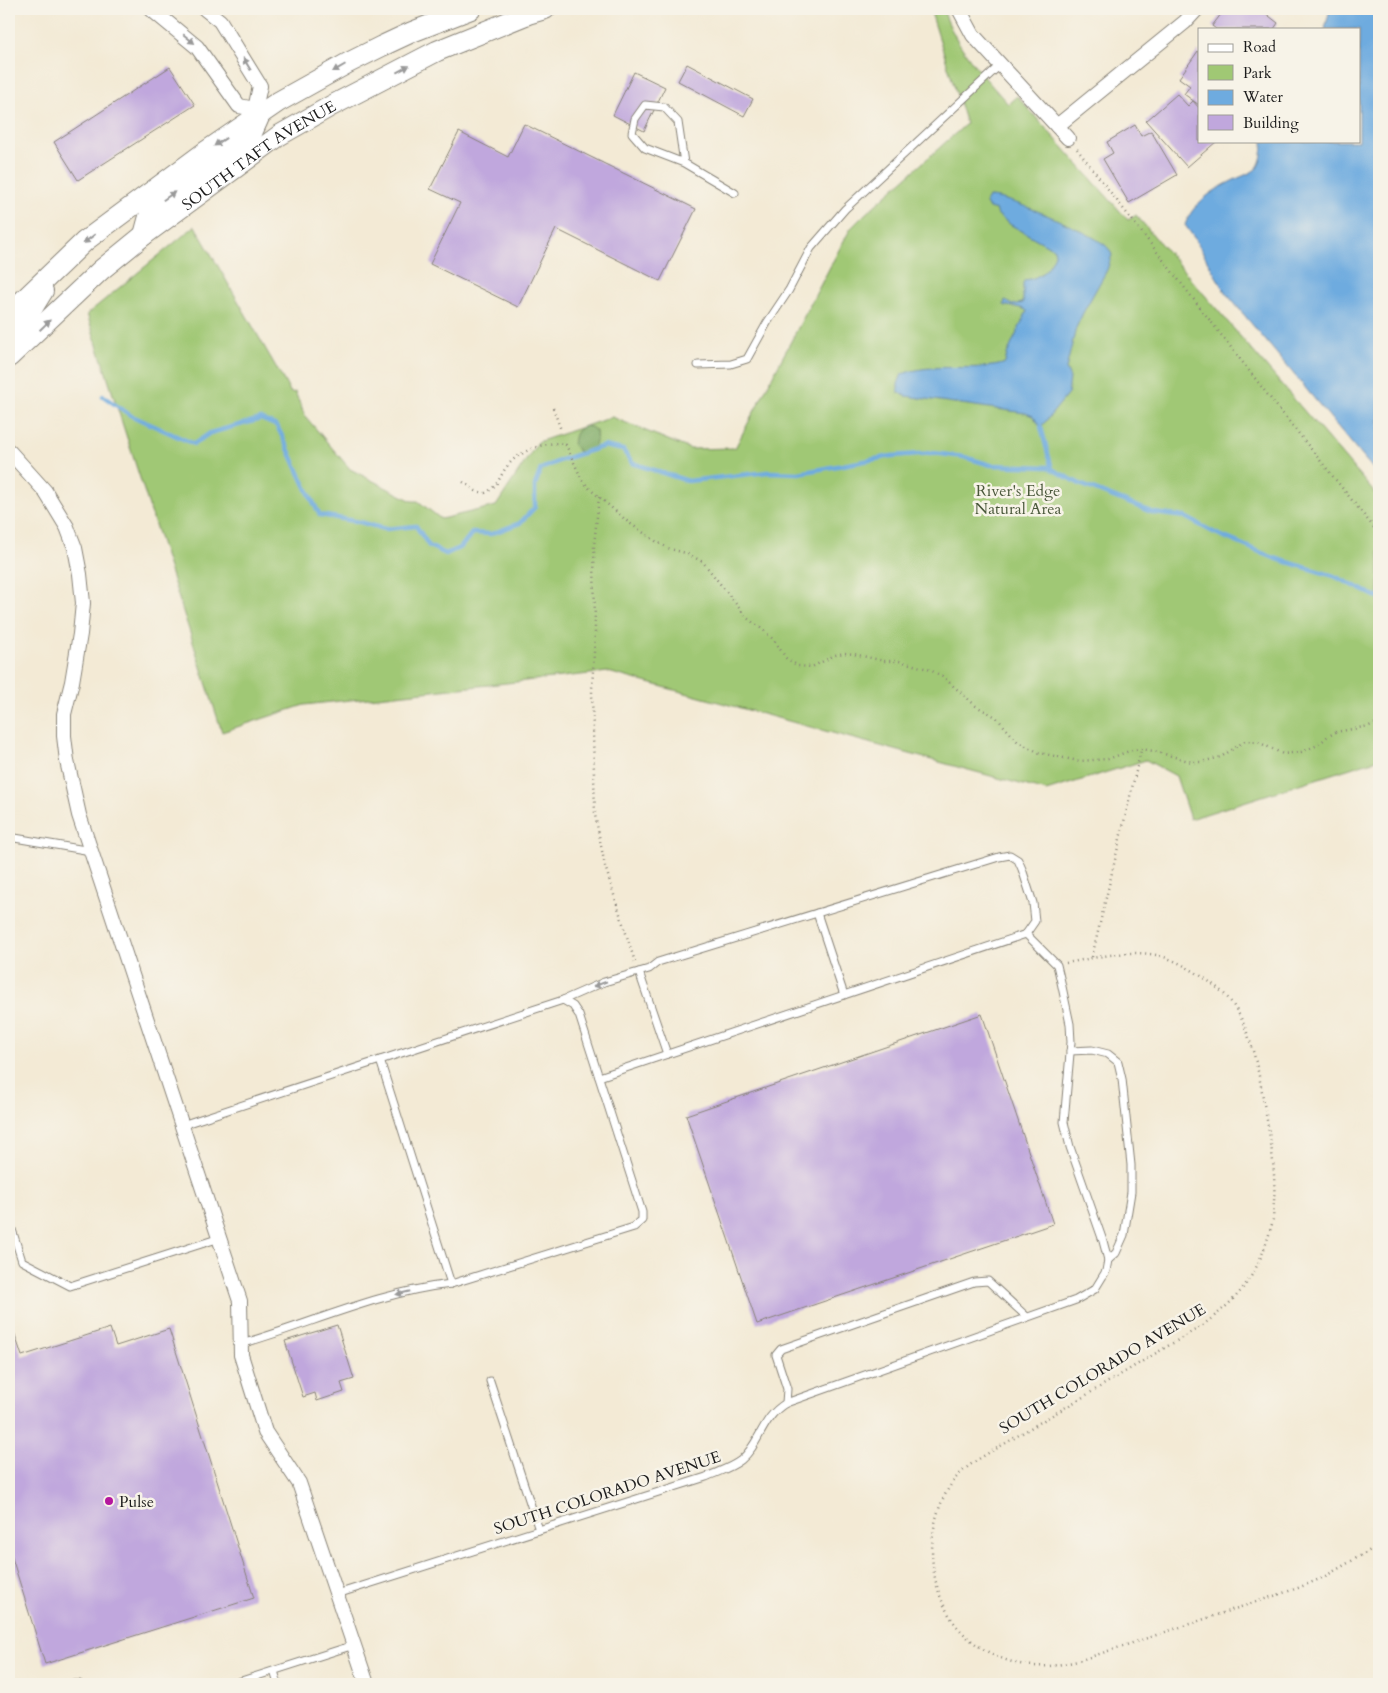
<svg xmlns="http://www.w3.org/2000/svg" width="1388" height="1693" font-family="Cardo,serif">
  <rect width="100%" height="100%" fill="#f7f3e8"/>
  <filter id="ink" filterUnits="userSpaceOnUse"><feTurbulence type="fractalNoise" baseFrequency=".02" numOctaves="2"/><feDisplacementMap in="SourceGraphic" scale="10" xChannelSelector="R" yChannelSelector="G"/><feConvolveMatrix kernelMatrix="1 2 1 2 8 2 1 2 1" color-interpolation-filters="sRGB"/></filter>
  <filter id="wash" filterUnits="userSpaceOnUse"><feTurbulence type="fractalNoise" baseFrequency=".0096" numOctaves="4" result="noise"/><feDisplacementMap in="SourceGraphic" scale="20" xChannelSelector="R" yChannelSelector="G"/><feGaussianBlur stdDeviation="1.12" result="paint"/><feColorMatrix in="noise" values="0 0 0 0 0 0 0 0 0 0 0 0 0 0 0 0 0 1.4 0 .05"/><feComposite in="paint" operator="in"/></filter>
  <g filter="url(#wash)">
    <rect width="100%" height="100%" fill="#f3ead5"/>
    <path fill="#a0c874" stroke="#5e7248" d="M930,9H943C956,48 981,73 1008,104L1017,96L1128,220L1136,215L1379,498V759L1190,819L1176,776L1146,760L1046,791L608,672L304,705L222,732L87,314L195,226L291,393L295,392L305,416L350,469L412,501H418L441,519L496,506L538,442L612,417L690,449L735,448L842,244L851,228L864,215L966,124Z"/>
    <path fill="#80ac66" stroke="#4e6441" d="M585,426L591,427L596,431C598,446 594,450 580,453L573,445C574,436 575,429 585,426Z"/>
    <g fill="#6eabdf" stroke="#45647e">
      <path d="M1330,9H1379V476L1225,292L1195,239L1185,225C1193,202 1215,189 1236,179C1242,176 1252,173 1257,168C1262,161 1263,150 1263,141H1359V29H1325Z"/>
      <path d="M989,197C1009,196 1089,232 1105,245C1109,248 1110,251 1112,255L1107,270L1083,313L1076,328L1066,369L1070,378L1068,394L1041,427L1033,416L1025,413L905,396L898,392V384L902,374C928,364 956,369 983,367C991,366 998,366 1005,363L1007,354L1027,311C1021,306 1012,308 1004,305L1005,300L1012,305L1023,303V283L1025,280C1041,278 1050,268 1055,254L1054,249L1011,225L998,215L996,210L989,208L986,204V200Z"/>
    </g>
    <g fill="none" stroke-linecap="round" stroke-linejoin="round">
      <g stroke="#6eabdf" stroke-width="4.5">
        <path d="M103,396L130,415L194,444L210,433L261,419L277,426C292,455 304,486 320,515L360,522L385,529L416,526L429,546L446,554L461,547L472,533L491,534L520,523L535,507V485L541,469L561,460L604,446L623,450L632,463L688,481L768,472L799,473L892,456L933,453L964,457L991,465L1048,467L1080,484L1154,513L1185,517L1215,533L1274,558L1334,576L1379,598"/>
        <path d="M1041,427L1052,469"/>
      </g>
    </g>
    <g id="blocks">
      <g fill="#c0a7dd">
        <path d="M1225,9H1260L1278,23L1274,29H1216L1212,26Z"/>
        <path d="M1198,51H1199V105L1184,94L1190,86L1179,78Z"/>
        <path d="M687,64L753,99L744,116L678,81Z"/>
        <path d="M170,67L195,105L78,180L54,142Z"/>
        <path d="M634,72L665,87L644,131L613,115Z"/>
        <path d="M1177,94L1188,106L1193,101L1199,108V141H1217L1187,167L1146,121Z"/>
        <path d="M524,124L696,209L660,281L556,229L518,307L430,264L460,203L430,189L459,132L508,157Z"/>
        <path d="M1135,125L1141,136L1151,131L1177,175L1129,203L1103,159L1113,153L1107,142Z"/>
        <path d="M982,1014L1053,1224L757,1324L686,1115Z"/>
        <path d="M9,1317L22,1356L110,1328L116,1346L169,1329L254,1598L45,1664L9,1548Z"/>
        <path d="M337,1325L354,1379L341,1383L344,1392L317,1401L315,1393L303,1397L285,1341Z"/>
      </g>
    </g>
  </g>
  <g filter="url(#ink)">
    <use href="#blocks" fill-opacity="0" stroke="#888378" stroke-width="1"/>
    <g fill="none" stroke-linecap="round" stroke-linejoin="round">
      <defs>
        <g id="lane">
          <path d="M684,163L645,148L632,133L635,119L645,105L664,107L678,122L684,163L735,193"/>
          <path d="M698,365L731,364L747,359L767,323L789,290L811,248L845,209L1000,65"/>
          <path d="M9,837L91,851"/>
          <path d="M817,913L844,995"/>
          <path d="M639,972L667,1054"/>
          <path d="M563,1000L604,982L649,969L658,962L999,857L1010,855L1018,860L1022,869L1033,903L1035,921L1026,934L599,1077"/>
          <path d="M1070,1051L1092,1050L1108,1054L1118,1062L1122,1079L1131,1165V1192L1124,1235L1116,1253L1108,1260"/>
          <path d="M380,1060L451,1284"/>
          <path d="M182,1125L563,1000L573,1006L579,1015L642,1212V1220L634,1227L451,1284C378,1292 311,1324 241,1344"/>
          <path d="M9,1220L22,1261L70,1286L220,1238"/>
          <path d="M490,1381L539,1530"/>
          <path d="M786,1403L787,1389L776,1355L781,1349L974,1282L988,1281L1027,1317"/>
          <path d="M337,1594L706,1477C717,1472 731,1468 741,1460C761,1443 761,1418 786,1403L1076,1300L1095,1289L1106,1271L1108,1260L1103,1241L1070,1147L1064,1122L1071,1042L1070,1024L1061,982L1057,965L1026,934"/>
          <path d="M274,1671L278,1684"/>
          <path d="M74,1684H79"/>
          <path d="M232,1684L354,1645"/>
        </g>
        <g id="street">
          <path d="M151,9L197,47L239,106L255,109L260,115"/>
          <path d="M205,9L220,21L260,86L255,109"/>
          <path d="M959,9L973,35L1068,138"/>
          <path d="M1057,126L1185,22L1197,9"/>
          <path d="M9,451L45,491L67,527L75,548L80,574L83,603L80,634L72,682L64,714V736L67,761L79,815L240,1301L241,1355L265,1432L299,1483L367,1684"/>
        </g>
        <g id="secondary">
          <path d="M144,235L151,209L248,142L260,115"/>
          <path d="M9,314L85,241L205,152L278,102L348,63L382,46L412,32L471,9"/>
          <path d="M9,334L27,317L43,291"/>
          <path id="s1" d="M9,357L101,270L144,235L280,135L331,106L437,51L528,14L545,9"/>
        </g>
      </defs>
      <use href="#lane" stroke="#888378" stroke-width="9"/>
      <use href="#street" stroke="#888378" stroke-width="16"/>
      <use href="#secondary" stroke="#888378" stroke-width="22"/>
      <g stroke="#888378" stroke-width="2.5" stroke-dasharray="1 4" stroke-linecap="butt">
        <path d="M1077,149L1271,399L1379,534"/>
        <path d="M553,408L561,430"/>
        <path d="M463,482L476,491L485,493C501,485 499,473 512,461C523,450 551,439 566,445L582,480L591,490L628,522L657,542L670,549L686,553L703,562L747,618L762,629L774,640L786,658L798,666L812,667L835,655L844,653L854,654L884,661H899L928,669L942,676L976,706L996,717L1018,742L1040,753L1079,761L1108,759L1132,750L1141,749L1154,751L1192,762H1201L1221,757L1245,741L1258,742L1283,754L1301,752L1318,745L1327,737L1336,732L1369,726L1379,722"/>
        <path d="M599,497L594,545L595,633L592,690L595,815L605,866L635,962"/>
        <path d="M1092,957L1141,750"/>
        <path d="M1066,963C1096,958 1125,949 1156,955C1178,959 1212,981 1227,997C1235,1006 1242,1019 1246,1030C1255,1053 1260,1079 1264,1104C1270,1136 1276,1169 1274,1202C1273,1209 1274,1217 1272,1224C1258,1276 1240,1299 1197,1329C1162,1349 1127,1371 1093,1391C1065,1408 1038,1423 1011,1440C993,1451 969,1462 955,1479C924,1519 925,1583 955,1624C976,1651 1014,1669 1049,1666C1058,1665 1069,1663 1078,1661L1298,1588L1322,1578L1379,1545"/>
      </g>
      <use href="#lane" stroke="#fff" stroke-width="7"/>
      <use href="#street" stroke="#fff" stroke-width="14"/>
      <use href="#secondary" stroke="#fff" stroke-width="20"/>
    </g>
    <defs><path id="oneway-solid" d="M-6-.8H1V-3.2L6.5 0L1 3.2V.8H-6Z" transform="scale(1.25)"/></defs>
    <g fill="#999">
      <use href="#oneway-solid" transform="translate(189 39) rotate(39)"/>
      <use href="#oneway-solid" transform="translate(247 64) rotate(-121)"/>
      <use href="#oneway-solid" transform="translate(339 68) rotate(150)"/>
      <use href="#oneway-solid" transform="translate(403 69) rotate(-28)"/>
      <use href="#oneway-solid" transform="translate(220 142) rotate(146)"/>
      <use href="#oneway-solid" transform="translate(169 196) rotate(-35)"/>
      <use href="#oneway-solid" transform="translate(89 239) rotate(142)"/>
      <use href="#oneway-solid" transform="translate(45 325) rotate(-44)"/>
      <use href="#oneway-solid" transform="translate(600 984) rotate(159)"/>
      <use href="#oneway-solid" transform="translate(403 1293) rotate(167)"/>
    </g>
  </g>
  <circle fill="#b5179e" stroke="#f7f3e8" stroke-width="2" cx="109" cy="1501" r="5"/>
  <g text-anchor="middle" stroke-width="5" stroke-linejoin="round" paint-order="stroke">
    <g font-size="16" fill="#1c1c1c" stroke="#f7f3e8">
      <text dy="6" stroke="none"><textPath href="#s1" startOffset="322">SOUTH TAFT AVENUE</textPath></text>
      <text transform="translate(1102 1368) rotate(-31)" y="6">SOUTH COLORADO AVENUE</text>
      <text transform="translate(607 1492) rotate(-18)" y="6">SOUTH COLORADO AVENUE</text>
    </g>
    <g font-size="16" fill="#4a583b" stroke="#f7f3e8">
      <text x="1018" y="496">River's Edge<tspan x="1018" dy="18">Natural Area</tspan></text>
    </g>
    <g font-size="16" fill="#1c1c1c" stroke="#f7f3e8" text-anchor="start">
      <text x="119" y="1507">Pulse</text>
    </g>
  </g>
  <rect width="1388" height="1693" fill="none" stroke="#f7f3e8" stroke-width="30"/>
  <rect x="1198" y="28" width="162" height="115" fill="#f7f3e8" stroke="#9f9d96"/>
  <rect x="1208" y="44" width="25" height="8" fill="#ffffff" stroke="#9f9d96"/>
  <text x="1243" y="52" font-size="15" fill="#1c1c1c">Road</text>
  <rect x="1208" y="65" width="25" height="15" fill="#a0c874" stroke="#9f9d96"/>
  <text x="1243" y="78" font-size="15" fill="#1c1c1c">Park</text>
  <rect x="1208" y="90" width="25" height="15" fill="#6eabdf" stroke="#9f9d96"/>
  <text x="1243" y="102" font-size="15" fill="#1c1c1c">Water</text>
  <rect x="1208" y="115" width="25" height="15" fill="#c0a7dd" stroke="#9f9d96"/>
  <text x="1243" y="128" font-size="15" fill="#1c1c1c">Building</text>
</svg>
